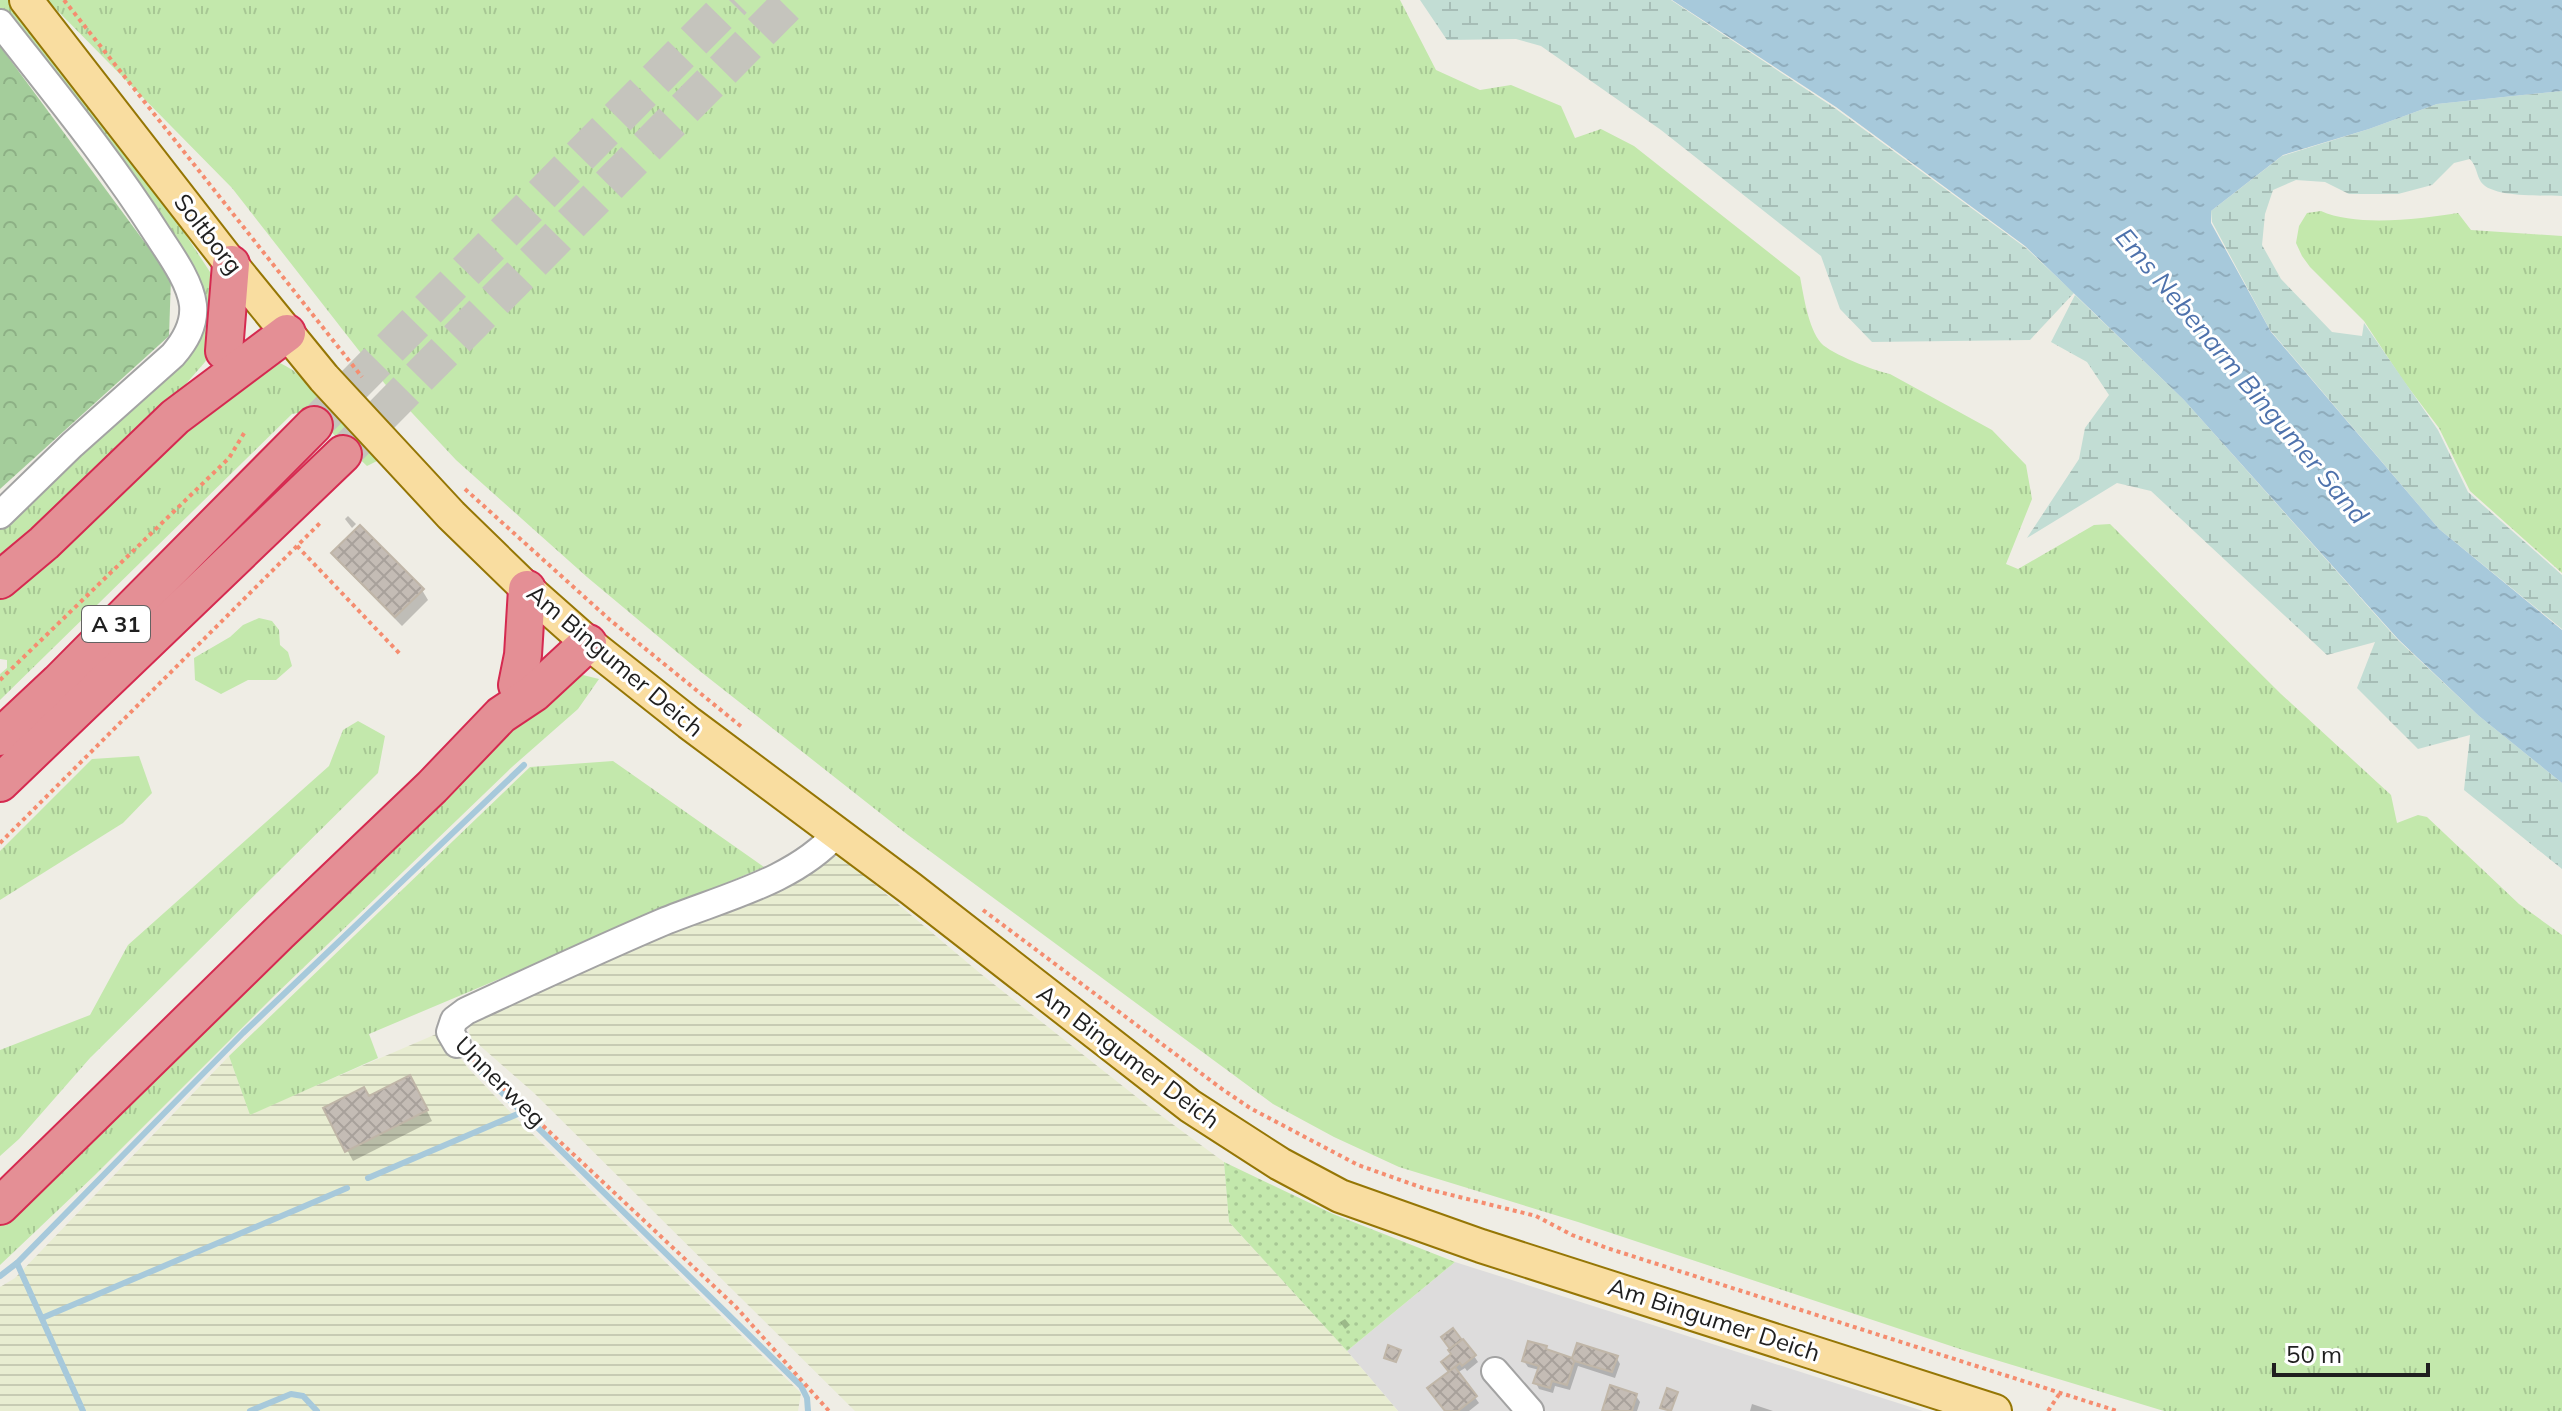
<svg xmlns="http://www.w3.org/2000/svg" width="2562" height="1411" font-family="Mulish,sans-serif">
  <defs>
    <pattern id="farmland-rules" width="6" height="5" patternUnits="userSpaceOnUse" patternTransform="scale(2)"><rect width="6" height="5" fill="#e8edd1"/><path d="M0 2.5h6" fill="none" stroke="#c7cbb3"/></pattern>
    <pattern id="grass-tufts" width="24" height="20" patternUnits="userSpaceOnUse" patternTransform="scale(2)"><rect width="24" height="20" fill="#c3e8ac"/><path d="M3 7l-1-3M5 7V3M7 7l1-3M15 17l-1-3M17 17v-4M19 17l1-3" fill="none" stroke="#a7c794"/></pattern>
    <pattern id="forest-crowns" width="20" height="18" patternUnits="userSpaceOnUse" patternTransform="scale(2)"><rect width="20" height="18" fill="#a4cd9b"/><path d="M2 6a3 3 0 1 1 6 0M12 15a3 3 0 1 1 6 0" fill="none" stroke="#8db085"/></pattern>
    <pattern id="wetland-marsh" width="20" height="14" patternUnits="userSpaceOnUse" patternTransform="scale(2)"><rect width="20" height="14" fill="#c2ddd4"/><path d="M1 5h8M5 5V1M11 12h8M15 12V8" fill="none" stroke="#a6bdb6"/></pattern>
    <pattern id="garden-dots" width="8" height="8" patternUnits="userSpaceOnUse" patternTransform="scale(2)"><rect width="8" height="8" fill="#c3e8ac"/><path d="M2 2h.1M6 6h.1" fill="none" stroke="#a7c794" stroke-width="1.8" stroke-linecap="round"/></pattern>
    <pattern id="water-ripples" width="26" height="14" patternUnits="userSpaceOnUse" patternTransform="scale(2)"><rect width="26" height="14" fill="#a7c9db"/><path d="M2 4q2-2 4 0t4 0M15 11q2-2 4 0t4 0" fill="none" stroke="#8facbc"/></pattern>
    <pattern id="building-cross-hatch" width="8" height="8" patternUnits="userSpaceOnUse" patternTransform="scale(2)"><rect width="8" height="8" fill="#c4bcb5"/><path d="M0 0l8 8M0 8l8-8" fill="none" stroke="#a8a19b"/></pattern>
  </defs>
  <rect width="100%" height="100%" fill="#efede5"/>
  <path fill="#dddcdc" d="M1455,1262L1923,1411H1398L1347,1351Z"/>
  <g fill="url(#farmland-rules)">
    <path d="M828,856L842,857L981,974L1148,1106L1224,1162L1229,1222L1347,1351L1398,1411H855L533,1092L469,1036L470,1023Z"/>
    <path d="M441,1032L468,1068L515,1117L801,1393L798,1411H0V1287L15,1278L229,1056L250,1114Z"/>
  </g>
  <g fill="url(#grass-tufts)">
    <path d="M0,0H12L131,151L210,272L216,295L218,337L205,362L164,409L0,563V525L201,326L0,11Z"/>
    <path d="M47,0H1400L1436,70L1480,90L1511,85L1561,106L1575,138L1601,129L1634,146L1800,277C1804,297 1808,327 1821,343C1831,354 1875,371 1890,374L1992,430L2026,465L2032,499L2006,564L2018,569L2094,525L2110,524L2281,694L2391,795L2397,823L2418,815L2427,817L2519,904L2562,935V1411H2164L1966,1351L1578,1222L1399,1167L1334,1137L1273,1104L908,835L696,668L587,577L456,460L385,384L232,188Z"/>
    <path d="M2321,211C2356,227 2421,219 2458,213L2471,230L2562,236V573L2470,491L2439,428L2402,379L2364,321L2310,267L2302,256L2296,243L2299,226L2307,213Z"/>
    <path d="M280,363C315,379 352,431 379,460L367,466L309,411L292,414L0,700V674L7,668V660L0,659V593L258,365Z"/>
    <path d="M259,618L272,621L279,630L280,645L288,652L292,666L276,680H248L221,694L195,680L194,658L230,637L243,625Z"/>
    <path d="M579,674L599,679L578,709L512,767L275,995L95,1175L0,1265V1219L553,683Z"/>
    <path d="M358,721L385,736L378,773L90,1058L19,1139L0,1156V1050L90,1015L128,945L329,766L343,730Z"/>
    <path d="M139,756L152,793L123,823L0,900V851L92,759Z"/>
    <path d="M613,761L764,867L369,1034L378,1058L250,1115L229,1056L530,767Z"/>
  </g>
  <path fill="url(#forest-crowns)" d="M0,46L171,278L169,336L0,489Z"/>
  <g fill="url(#wetland-marsh)">
    <path d="M1420,0H1671L1836,109L2026,248L2074,293L2030,340L1872,342L1840,309L1821,256L1661,130L1541,46L1516,39L1447,40Z"/>
    <path d="M2562,91V196C2542,195 2492,198 2481,182C2476,174 2477,167 2470,159L2454,163L2432,185L2398,194H2349L2325,182L2296,180L2273,190L2265,214L2262,245L2281,279L2332,332L2362,336L2364,323L2438,430L2468,492L2562,575V629L2439,529L2270,330L2212,222L2211,211L2282,156L2369,129L2437,104Z"/>
    <path d="M2075,295L2184,400L2398,640L2479,716L2562,783V869L2464,790L2470,735L2418,749L2357,688L2375,642L2327,655L2151,491L2117,483L2027,538L2079,459L2085,428L2109,395L2087,362L2051,342Z"/>
  </g>
  <path fill="url(#garden-dots)" d="M1224,1162L1333,1214L1455,1262L1347,1351L1229,1222Z"/>
  <path fill="url(#water-ripples)" d="M1672,0H2562V91L2437,104L2369,129L2283,155L2211,211V223L2271,332L2439,529L2562,630V783L2479,716L2398,639L2184,400L2025,246L1836,107Z"/>
  <g fill="#0003">
    <path d="M348,516L356,524L352,528L345,519Z"/>
    <path d="M334,553L422,590L428,600L402,626L340,563Z"/>
    <path d="M415,1087L432,1121L353,1161L326,1109Z"/>
    <path d="M1345,1319L1350,1325L1345,1329L1340,1322Z"/>
    <path d="M1474,1356L1478,1362L1467,1371L1465,1368L1457,1373L1479,1403L1469,1411H1446L1450,1373L1447,1369Z"/>
    <path d="M1616,1357L1620,1364L1615,1378L1578,1366L1570,1390L1555,1386L1553,1393L1539,1389L1536,1383L1539,1370L1528,1367L1524,1361Z"/>
    <path d="M1636,1396L1640,1402L1637,1411H1604Z"/>
    <path d="M1752,1404L1773,1411H1750Z"/>
  </g>
  <g fill="none" stroke-linecap="round" stroke-linejoin="round">
    <g stroke="#a7c9db" stroke-width="6">
      <path d="M479,1070L801,1386L807,1398L808,1411"/>
      <path d="M368,1178L520,1113"/>
      <path d="M17,1263L83,1411"/>
      <path d="M0,1276L17,1263L243,1033L524,765"/>
      <path d="M42,1318L347,1188"/>
      <path d="M250,1411L291,1394L303,1396L317,1411"/>
    </g>
  </g>
  <g fill="url(#building-cross-hatch)" stroke="#c0b6a8" stroke-width="2">
    <path d="M360,525L424,589L395,617L331,553Z"/>
    <path d="M410,1075L428,1110L345,1152L323,1108L364,1087L369,1096Z"/>
    <path d="M1453,1328L1462,1340L1450,1349L1441,1337Z"/>
    <path d="M1463,1339L1476,1355L1462,1366L1460,1363L1449,1372L1441,1362L1451,1354L1448,1350Z"/>
    <path d="M1528,1341L1547,1346L1546,1349L1575,1359L1567,1385L1552,1381L1550,1388L1533,1383L1539,1366L1522,1361Z"/>
    <path d="M1577,1343L1618,1356L1612,1372L1574,1361L1572,1358Z"/>
    <path d="M1388,1345L1401,1350L1396,1362L1384,1358Z"/>
    <path d="M1455,1367L1477,1396L1458,1411H1445L1427,1388Z"/>
    <path d="M1610,1385L1637,1394L1632,1411H1602Z"/>
    <path d="M1667,1388L1678,1392L1671,1411L1660,1408Z"/>
  </g>
  <g fill="none" stroke-linecap="round" stroke-linejoin="round">
    <g stroke="#c5c4bd" stroke-width="36" stroke-dasharray="36 18" stroke-linecap="butt">
      <path d="M314,425L734,0"/>
      <path d="M343,454L792,0"/>
    </g>
    <defs>
      <g id="minor">
        <path d="M0,23C54,92 110,160 157,234C170,254 190,281 193,305C195,325 185,341 173,355L72,445L0,515"/>
        <path d="M457,1044L450,1032L454,1020L466,1011C531,981 597,950 663,922C721,898 794,882 837,833"/>
        <path d="M1495,1371L1530,1411"/>
      </g>
      <path id="major" d="M26,0L231,264L324,378L451,515L527,589L588,643L689,723L910,888L1190,1106L1280,1164L1340,1196L1481,1246L1995,1411"/>
      <g id="highway">
        <path d="M224,351L231,264"/>
        <path d="M0,580L44,543L175,417L287,333"/>
        <path d="M517,685L523,655L527,589"/>
        <path d="M0,737L59,682L314,425"/>
        <path d="M0,783L343,454"/>
        <path d="M0,1206L279,933L432,787L501,715L534,693L588,643"/>
      </g>
    </defs>
    <use href="#minor" stroke="#a3a3a3" stroke-width="30"/>
    <use href="#major" stroke="#957605" stroke-width="36"/>
    <use href="#highway" stroke="#d52a50" stroke-width="40"/>
    <g stroke="#f58d70" stroke-width="4" stroke-dasharray="4 4" stroke-linecap="butt">
      <path d="M64,0L362,377"/>
      <path d="M465,489L610,620L743,728"/>
      <path d="M297,546L400,654"/>
      <path d="M0,680L229,458L246,430"/>
      <path d="M0,843L321,522"/>
      <path d="M983,910L1222,1089L1250,1108L1358,1165L1423,1188L1536,1216L1572,1235L1607,1248L2117,1411"/>
      <path d="M473,1060L735,1306L829,1411"/>
      <path d="M2048,1411L2060,1393"/>
    </g>
    <use href="#minor" stroke="#fff" stroke-width="26"/>
    <use href="#major" stroke="#f9dda0" stroke-width="32"/>
    <use href="#highway" stroke="#e48f95" stroke-width="36"/>
  </g>
  <g text-anchor="middle" stroke-width="6" stroke-linejoin="round" paint-order="stroke">
    <rect fill="#fff" stroke="#626262" stroke-width="2" x="82" y="606" width="68" height="36" rx="6"/>
    <g font-size="22" font-weight="bold" fill="#1f1f1f">
      <text x="116" y="632">A 31</text>
    </g>
    <g font-size="24" fill="#1f1f1f" stroke="#fff">
      <text transform="translate(208 234) rotate(52)" y="8">Soltborg</text>
      <text transform="translate(615 661) rotate(40)" y="8">Am Bingumer Deich</text>
      <text transform="translate(1128 1057) rotate(37)" y="8">Am Bingumer Deich</text>
      <text transform="translate(500 1082) rotate(45)" y="8">Unnerweg</text>
      <text transform="translate(1714 1320) rotate(18)" y="8">Am Bingumer Deich</text>
    </g>
    <g font-size="26" font-style="italic" fill="#4e72ac" stroke="#fff">
      <text transform="translate(2242 376) rotate(50)" y="9">Ems Nebenarm Bingumer Sand</text>
    </g>
  </g>
  <path d="M2274 1363v12h154v-12" fill="none" stroke="#1f1f1f" stroke-width="4"/>
  <text x="2286" y="1363" font-size="24" fill="#1f1f1f" stroke="#ffffff" stroke-width="6" paint-order="stroke">50 m</text>
</svg>
